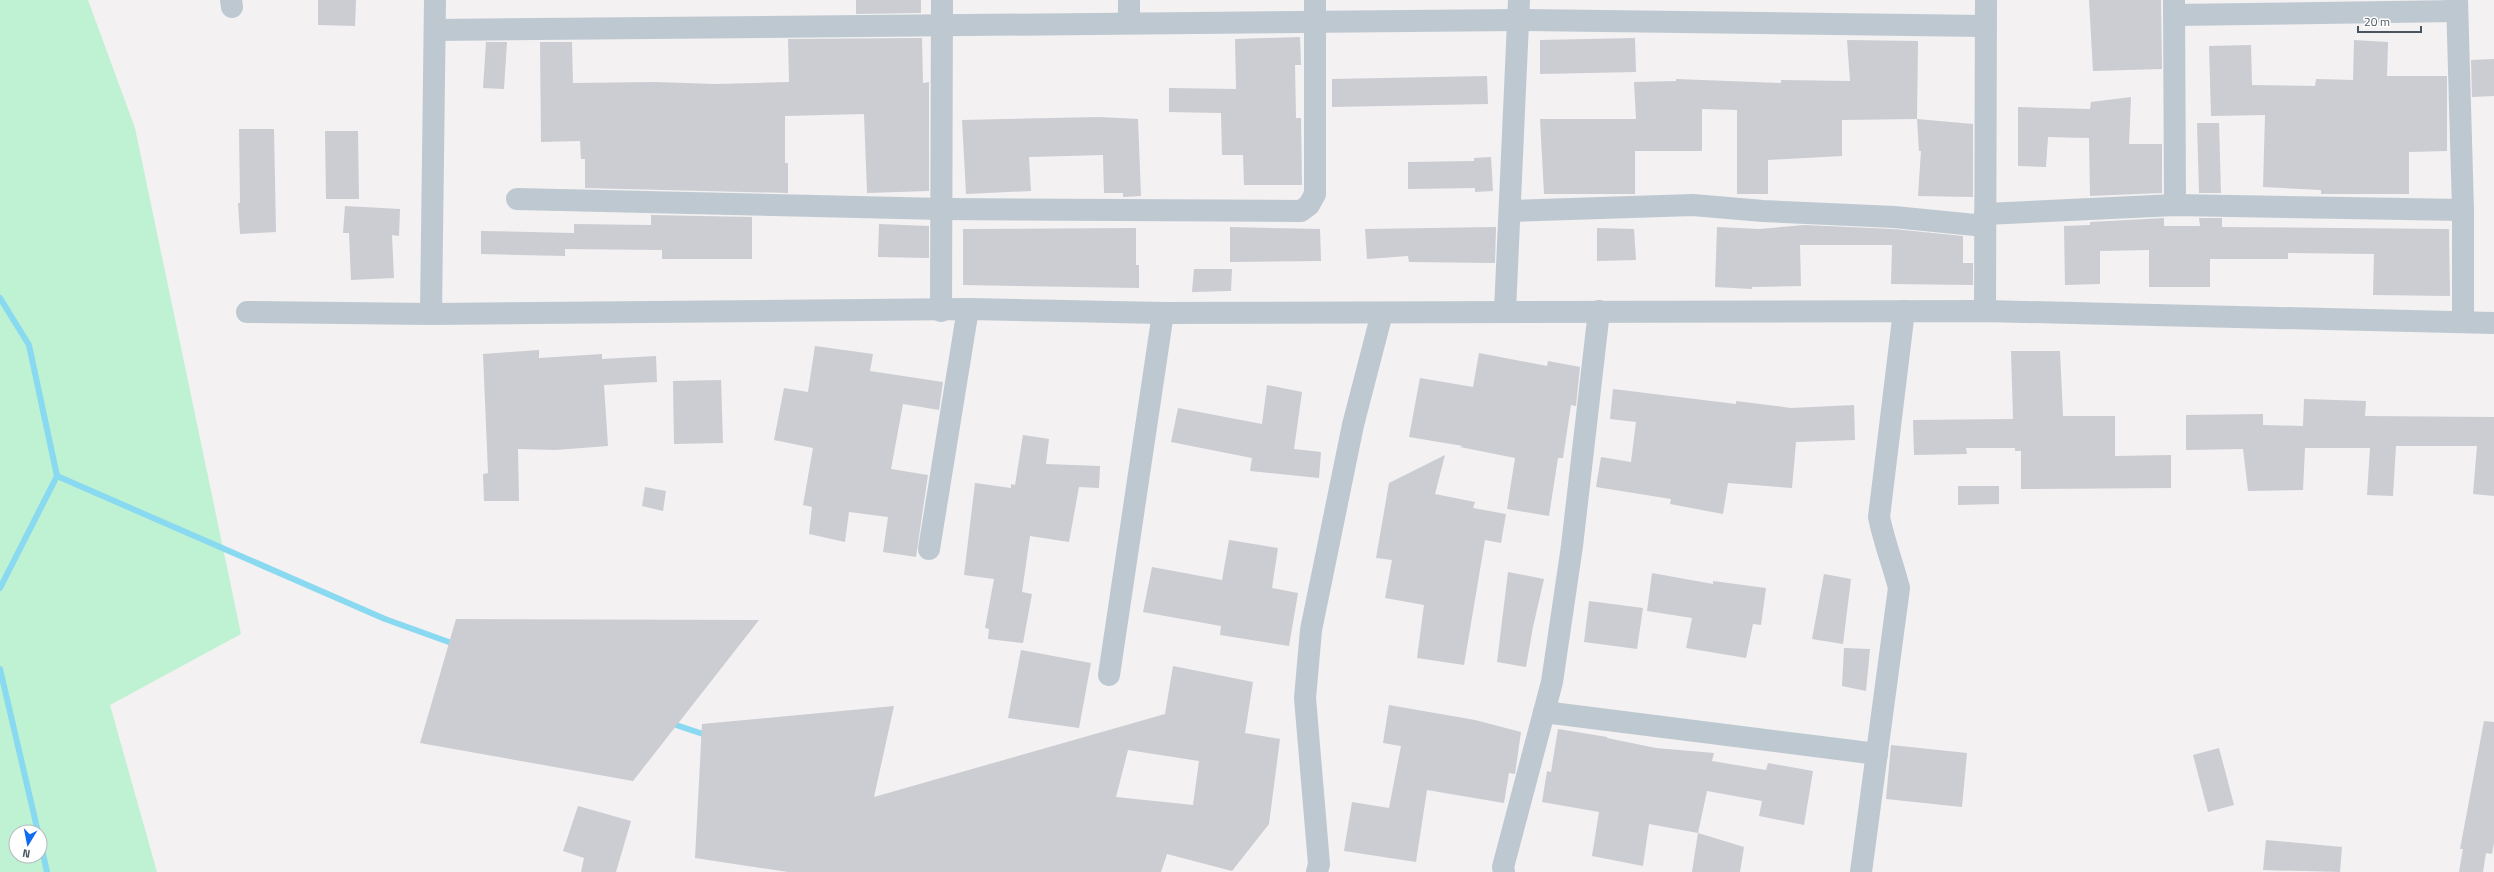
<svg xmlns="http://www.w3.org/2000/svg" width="2494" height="872" font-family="'Titillium Web',sans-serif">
  <rect width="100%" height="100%" fill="#f3f1f1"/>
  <path fill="#bef2d3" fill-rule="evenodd" d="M0,0H88L135,128L241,634L110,705L157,872H0ZM16,832H40V856H16Z"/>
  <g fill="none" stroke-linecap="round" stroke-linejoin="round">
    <g stroke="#89d9f1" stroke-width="6">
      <path d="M0,298L29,345L57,476L0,588"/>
      <path d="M57,476L385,619L457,645"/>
      <path d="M0,669L38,832"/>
      <path d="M670,723L709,736"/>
      <path d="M40,841L47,872"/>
    </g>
  </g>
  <g fill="#cbcdd3" fill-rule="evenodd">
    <path d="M318,0H356L355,26L318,25Z"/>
    <path d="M856,0H921V13L856,14Z"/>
    <path d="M2089,0H2161L2162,69L2093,71Z"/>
    <path d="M1300,37L1301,65H1295L1296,118H1301L1302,185H1244L1243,155H1222L1221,113L1169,112V88L1236,89L1235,39Z"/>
    <path d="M922,38L923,83L929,82V191L867,193L864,114L785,116V163H788V193L585,188V159H581L580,141L541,142L540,42H572L573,83L655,82L716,84L789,82L788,39Z"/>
    <path d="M1635,38L1636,72L1540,74V40Z"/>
    <path d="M1847,40L1918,41L1917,119L1842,120V156L1768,160V194H1737V110L1702,109V151H1635V194H1544L1540,119H1636L1634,82L1676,81V79L1781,83V80L1850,81Z"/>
    <path d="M2354,40L2388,42L2387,76H2447V151L2409,152V194H2321V190L2263,187L2265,115L2211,116L2209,46L2251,45L2252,85L2315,86L2316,79L2353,80Z"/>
    <path d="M486,42H507L504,89L483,88Z"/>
    <path d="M2494,59V96L2472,97L2471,60Z"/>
    <path d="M1487,76L1488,104L1332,107V79Z"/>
    <path d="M2131,97L2129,144H2162V193L2090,196L2089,138L2048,137L2046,167L2018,166V107L2090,109L2091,102Z"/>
    <path d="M1099,117L1138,119L1141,196L1123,197V193H1104L1103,155L1029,157L1031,191L966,194L962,120Z"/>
    <path d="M1917,119L1973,124V197L1918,196L1921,151H1919Z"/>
    <path d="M2197,123H2219L2221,193H2199Z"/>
    <path d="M239,129H274L276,232L240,234L238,203H240Z"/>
    <path d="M325,131H358L359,199H326Z"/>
    <path d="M1491,157L1493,191L1475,192V188L1408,189V162L1474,161V158Z"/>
    <path d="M345,206L400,209L399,236L392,235L394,278L351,280L349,233H343Z"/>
    <path d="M651,215L752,217V259H662V250L565,249V256L481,254V231L574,233V224L651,225Z"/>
    <path d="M2164,218V226H2200L2199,218H2222V227L2449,229L2450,296L2373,295L2374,254L2288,253V259H2210V287H2149V250L2100,251V284L2065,285L2064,226L2090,225V222Z"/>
    <path d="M879,224L929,226V258L878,257Z"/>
    <path d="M1804,225L1893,229L1963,236V263H1973V285L1891,284L1892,245H1800L1801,286L1752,287V289L1715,287L1717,227L1759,229Z"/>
    <path d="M1230,227L1320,229L1321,261L1230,262Z"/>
    <path d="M1496,227L1495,263L1409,262L1408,256L1367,259L1365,229Z"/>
    <path d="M1136,228V265H1139V288L963,285V229Z"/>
    <path d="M1597,228L1634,229L1636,260L1597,261Z"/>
    <path d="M1194,269H1232L1231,291L1192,292Z"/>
    <path d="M815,346L873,354L870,371L943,382L939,410L903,404L891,469L928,475L916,557L883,552L888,517L849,512L845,542L809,534L812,507L803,505L813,448L774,440L784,388L808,392Z"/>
    <path d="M539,350V358L602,354V359L656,356L657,382L604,385L608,446L555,450L518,449L519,501H484L483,474L488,473L483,354Z"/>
    <path d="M2011,351H2060L2063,416H2115V456L2171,455V488L2021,489V451H2015V448H1966L1967,454L1914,455L1913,420L2013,419Z"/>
    <path d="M1479,353L1547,366L1548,361L1580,367L1576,406L1571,405L1563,458H1558L1549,516L1507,509L1515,458L1460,447L1463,446L1409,437L1420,378L1473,387Z"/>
    <path d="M721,380L723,443L674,444L673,381Z"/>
    <path d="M1267,385L1302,392L1294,449L1321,452L1319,478L1250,471L1252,458L1171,442L1178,408L1262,424Z"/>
    <path d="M1613,389L1736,404V401L1791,408L1854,405L1855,440L1796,442L1792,488L1728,483L1723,514L1670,504L1671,499L1596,487L1601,457L1631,462L1636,422L1610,419Z"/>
    <path d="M2304,399L2366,401L2365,416L2494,417V496L2473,494L2477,446H2396L2393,496L2367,495L2370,448H2305L2303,490L2248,491L2243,449L2186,450V415L2263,414V425L2303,426Z"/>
    <path d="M1023,435L1049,439L1046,464L1100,466L1099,488L1079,487L1069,542L1030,536L1022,592L1032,594L1023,643L988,639L989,629L985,628L994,579L964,575L975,483L1011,488V484L1015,485Z"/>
    <path d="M1445,455L1435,494L1475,502L1473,508L1506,514L1501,543L1485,540L1464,665L1417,658L1424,605L1385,598L1392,560L1376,558L1389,483Z"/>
    <path d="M1958,486H1999V504L1958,505Z"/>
    <path d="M645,487L666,491L663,511L642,506Z"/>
    <path d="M1229,540L1278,548L1272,588L1298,593L1289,646L1220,635L1221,626L1143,612L1152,567L1222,580Z"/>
    <path d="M1508,572L1544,579L1533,627L1526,667L1497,662Z"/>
    <path d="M1652,573L1713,584V581L1766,588L1761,625L1753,624L1746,658L1686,648L1692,618L1647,611Z"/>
    <path d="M1824,574L1851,579L1843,644L1812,639Z"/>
    <path d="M1589,601L1643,608L1637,649L1584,642Z"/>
    <path d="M456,619L759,620L633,781L420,743Z"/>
    <path d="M1844,648L1870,649L1866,691L1842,686Z"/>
    <path d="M1021,650L1091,663L1079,728L1008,718Z"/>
    <path d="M1173,666L1253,682L1245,733L1280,739L1269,824L1232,871L1167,854L1161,872H788L695,858L702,724L894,706L874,797L1165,714ZM1128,750L1199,761L1193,805L1116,797Z"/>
    <path d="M1389,705L1475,720L1521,732L1515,774L1509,773L1504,803L1427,790L1416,862L1344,851L1352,802L1389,808L1401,746L1383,743Z"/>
    <path d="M2484,721L2494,722V843L2492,854L2486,853L2483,872H2459L2463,849H2460Z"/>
    <path d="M1558,729L1607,737V738L1656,748L1714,753L1712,761L1766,770L1768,763L1813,771L1804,825L1759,816L1762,801L1707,791L1698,833L1649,824L1643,866L1592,856L1599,812L1542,802L1547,771L1551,772Z"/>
    <path d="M1891,745L1967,753L1962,807L1886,799Z"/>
    <path d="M2219,748L2234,805L2208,812L2193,755Z"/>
    <path d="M578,806L631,821L616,872H581L584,858L563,851Z"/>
    <path d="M1698,833L1744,847L1740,872H1692Z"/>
    <path d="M2266,840L2342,847L2340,872L2263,870Z"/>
  </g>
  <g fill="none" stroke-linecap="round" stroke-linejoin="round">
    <g stroke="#bec8d1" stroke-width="22">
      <path d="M231,0L232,7"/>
      <path d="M1129,0V23"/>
      <path d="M2457,0L2463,210V322"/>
      <path d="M2174,1L2175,205"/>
      <path d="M2174,15L2457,11"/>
      <path d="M435,30L1519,20L1985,26"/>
      <path d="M517,199L942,209L1301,211L1309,205L1315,194V0"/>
      <path d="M1510,211L1693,205L1763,211L1894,217L1985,226"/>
      <path d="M1985,214L2175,205L2463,210"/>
      <path d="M941,311L942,0"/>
      <path d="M1505,311L1519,0"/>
      <path d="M1985,311L1986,0"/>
      <path d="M247,312L431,314L968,309L1163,313L1985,311L2494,323"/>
      <path d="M431,314L435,0"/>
      <path d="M929,549L968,309"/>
      <path d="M1109,675L1163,313"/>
      <path d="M1544,712L1877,754"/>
      <path d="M1317,872L1319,864L1305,698L1311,630L1353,425L1382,313"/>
      <path d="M1504,872L1503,867L1552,682L1572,546L1599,311"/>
      <path d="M1861,872L1899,588C1893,564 1884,542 1879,517L1904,311"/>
    </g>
  </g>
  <g transform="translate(28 844) rotate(190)"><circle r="19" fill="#ffffff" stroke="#b6bbbf"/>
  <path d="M0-3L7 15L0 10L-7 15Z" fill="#106cee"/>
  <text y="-6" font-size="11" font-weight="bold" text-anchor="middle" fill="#485460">N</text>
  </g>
  <path d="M2358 26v6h63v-6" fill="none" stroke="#485460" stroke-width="2"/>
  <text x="2364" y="26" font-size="12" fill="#485460" stroke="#ffffff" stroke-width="3" paint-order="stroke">20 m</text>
</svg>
